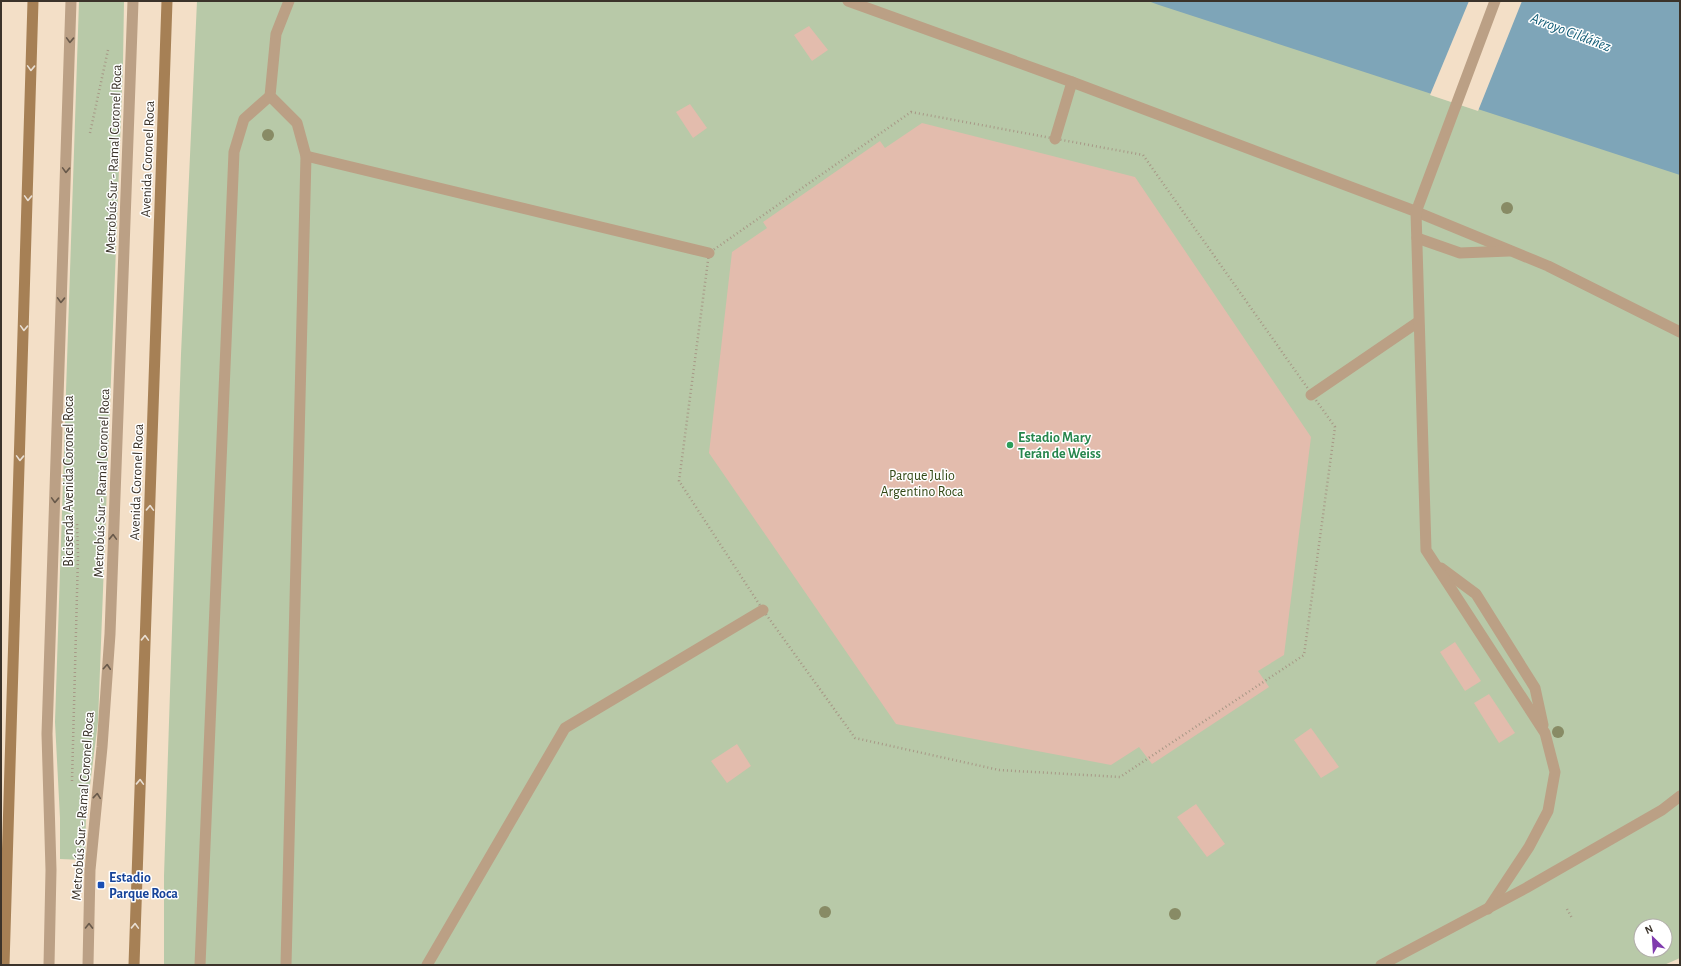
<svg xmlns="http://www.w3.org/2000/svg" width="1681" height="966" font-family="'Alegreya Sans',sans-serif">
  <rect width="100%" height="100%" fill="#f3dfc7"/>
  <g fill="#b8c9a8" fill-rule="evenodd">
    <path d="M79,1H124L123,63L98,722L86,817L85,860L60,859V818L55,722Z"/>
    <path d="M197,1H1680V958L1664,965H164V876L181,354ZM1641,926H1665V950H1641Z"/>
  </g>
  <path fill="#7ea5b8" d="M1148,1H1680V175L1159,5Z"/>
  <path fill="#f3dfc7" d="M1469,1H1522L1478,111L1430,95Z"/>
  <g fill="#e3bcad">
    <path d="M809,26L828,50L812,61L794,35Z"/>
    <path d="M690,104L707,128L693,138L676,112Z"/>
    <path d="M922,123L1135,177L1311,437L1284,655L1258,671L1269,687L1152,764L1139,747L1111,765L896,724L709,453L732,252L767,228L763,222L880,141L885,148Z"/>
    <path d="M1455,642L1481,681L1465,691L1440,652Z"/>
    <path d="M1489,694L1515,733L1499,743L1474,703Z"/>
    <path d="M1311,728L1339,767L1321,778L1294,740Z"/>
    <path d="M737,744L751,766L727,783L711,761Z"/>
    <path d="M1196,804L1225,844L1207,857L1177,817Z"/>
  </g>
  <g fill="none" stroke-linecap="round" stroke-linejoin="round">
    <g stroke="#a79886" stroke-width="2.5" stroke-dasharray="1 3" stroke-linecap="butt">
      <path d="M911,112L1143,155L1335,427L1304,655L1120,777L999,770L855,738L763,610L679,481L709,253Z"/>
      <path d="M90,133L108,50"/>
      <path d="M72,781L78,556L77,522"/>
      <path d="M1567,909L1572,918"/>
    </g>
    <g stroke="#bba085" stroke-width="11">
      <path d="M848,1L1072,82L1412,210L1548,266L1680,332"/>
      <path d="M1055,139L1072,82"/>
      <path d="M306,156L709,253"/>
      <path d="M1417,238L1460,253L1509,251"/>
      <path d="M1311,395L1418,322"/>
      <path d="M1441,568L1476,594L1535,688L1543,725"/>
      <path d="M1488,909L1529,847L1548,811L1555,772L1545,733L1426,550L1416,212L1495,1"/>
      <path d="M49,965L51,870L47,734L71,1"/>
      <path d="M88,965L90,870L102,747L110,634L133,1"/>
      <path d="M200,965L234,152L244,119L270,96"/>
      <path d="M286,965L306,156L297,123L270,96L276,34L289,1"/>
      <path d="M427,965L565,728L763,610"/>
      <path d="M1381,965L1526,888L1662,810L1680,796"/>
    </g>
    <g stroke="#a68055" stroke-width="11">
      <path d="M4,965L33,1"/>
      <path d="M134,965L167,1"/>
    </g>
  </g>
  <g fill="#888b65">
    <circle cx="268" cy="135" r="6"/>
    <circle cx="1507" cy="208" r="6"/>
    <circle cx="1558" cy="732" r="6"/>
    <circle cx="825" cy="912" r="6"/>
    <circle cx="1175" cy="914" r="6"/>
  </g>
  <defs><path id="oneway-chevron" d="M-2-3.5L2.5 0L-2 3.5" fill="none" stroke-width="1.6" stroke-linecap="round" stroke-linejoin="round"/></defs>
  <g stroke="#68594a">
    <use href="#oneway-chevron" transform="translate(70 40) rotate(92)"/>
    <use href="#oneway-chevron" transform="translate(66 170) rotate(92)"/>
    <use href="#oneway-chevron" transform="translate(61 300) rotate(92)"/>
    <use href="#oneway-chevron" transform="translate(55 500) rotate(92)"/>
    <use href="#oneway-chevron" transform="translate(113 537) rotate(-88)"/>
    <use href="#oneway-chevron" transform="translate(107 667) rotate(-86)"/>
    <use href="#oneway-chevron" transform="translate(97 796) rotate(-84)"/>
    <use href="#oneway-chevron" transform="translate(89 926) rotate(-89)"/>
  </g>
  <g stroke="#e9dfd4">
    <use href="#oneway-chevron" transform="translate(31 68) rotate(92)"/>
    <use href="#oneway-chevron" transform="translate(28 198) rotate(92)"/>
    <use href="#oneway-chevron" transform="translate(24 328) rotate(92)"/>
    <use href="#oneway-chevron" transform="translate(20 458) rotate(92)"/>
    <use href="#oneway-chevron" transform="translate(150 508) rotate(-88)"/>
    <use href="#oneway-chevron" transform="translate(145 638) rotate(-88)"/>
    <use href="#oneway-chevron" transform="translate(140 782) rotate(-88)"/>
    <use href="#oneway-chevron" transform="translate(135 926) rotate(-88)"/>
  </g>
  <circle fill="#2e9e5b" stroke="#fff" stroke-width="1.5" cx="1010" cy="445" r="4"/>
  <rect fill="#1a4fb4" stroke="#fff" stroke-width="1.5" x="97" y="881" width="8" height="8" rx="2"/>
  <g text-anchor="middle" stroke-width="3" stroke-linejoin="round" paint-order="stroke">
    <g font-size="14" fill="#3b332a" stroke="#fff">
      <text transform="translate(113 159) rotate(-88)" y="5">Metrobús Sur - Ramal Coronel Roca</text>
      <text transform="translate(147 159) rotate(-88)" y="5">Avenida Coronel Roca</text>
      <text transform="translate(68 481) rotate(-90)" y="5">Bicisenda Avenida Coronel Roca</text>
      <text transform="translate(136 482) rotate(-88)" y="5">Avenida Coronel Roca</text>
      <text transform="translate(101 483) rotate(-88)" y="5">Metrobús Sur - Ramal Coronel Roca</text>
      <text transform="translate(82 806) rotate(-86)" y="5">Metrobús Sur - Ramal Coronel Roca</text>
    </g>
    <g font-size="14" font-weight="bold" fill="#27864d" stroke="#fff" text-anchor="start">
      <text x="1018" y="442">Estadio Mary<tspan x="1018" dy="16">Terán de Weiss</tspan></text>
    </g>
    <g font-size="14" fill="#314714" stroke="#fff">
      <text x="922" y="480">Parque Julio<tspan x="922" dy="16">Argentino Roca</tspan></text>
    </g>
    <g font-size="14" font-weight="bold" fill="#164399" stroke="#fff" text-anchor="start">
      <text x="109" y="882">Estadio<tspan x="109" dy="16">Parque Roca</tspan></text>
    </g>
    <g font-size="15" font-style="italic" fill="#145e78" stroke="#fff">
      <text transform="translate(1571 32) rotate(21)" y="5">Arroyo Cildáñez</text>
    </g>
  </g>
  <rect width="1681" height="966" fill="none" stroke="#3b332a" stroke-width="4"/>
  <g transform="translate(1653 938) rotate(335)"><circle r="19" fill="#ffffff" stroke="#b1adaa"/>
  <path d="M0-3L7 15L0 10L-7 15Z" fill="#803bae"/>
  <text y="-6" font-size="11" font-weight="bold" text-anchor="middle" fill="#3b332a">N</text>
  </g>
</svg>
